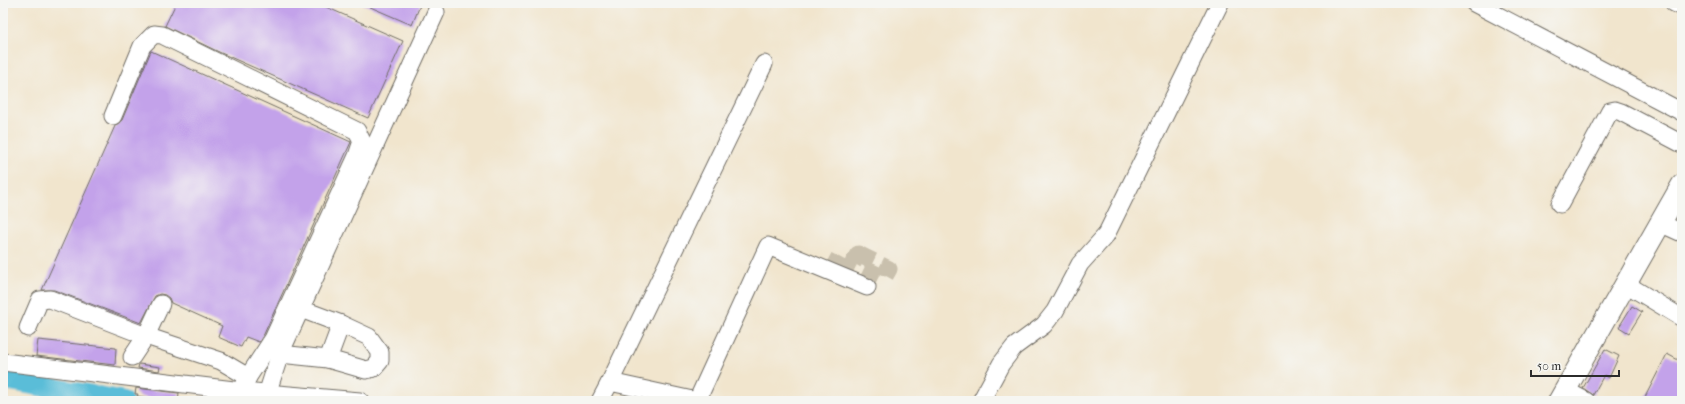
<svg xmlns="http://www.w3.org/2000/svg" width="1685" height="404" font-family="'IM FELL French Canon',serif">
  <rect width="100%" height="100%" fill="#f6f6f2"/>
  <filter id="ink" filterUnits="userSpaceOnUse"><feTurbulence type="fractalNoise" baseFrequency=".025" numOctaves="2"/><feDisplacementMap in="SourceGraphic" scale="8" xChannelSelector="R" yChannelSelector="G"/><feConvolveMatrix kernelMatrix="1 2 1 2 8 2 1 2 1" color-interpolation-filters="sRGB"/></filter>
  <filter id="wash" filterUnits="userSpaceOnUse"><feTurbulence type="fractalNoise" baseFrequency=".012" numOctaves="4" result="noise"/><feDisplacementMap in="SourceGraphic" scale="16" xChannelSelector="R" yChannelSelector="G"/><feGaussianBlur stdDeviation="0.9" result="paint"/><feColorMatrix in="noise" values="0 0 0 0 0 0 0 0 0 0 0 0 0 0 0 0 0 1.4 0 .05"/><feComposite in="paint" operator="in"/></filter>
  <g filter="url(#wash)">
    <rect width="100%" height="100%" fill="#f1e5cd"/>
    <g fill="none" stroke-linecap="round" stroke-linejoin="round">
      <path stroke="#5abdd8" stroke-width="21" d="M3,379L123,401"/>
    </g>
    <g id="blocks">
      <g fill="#c3a2ea">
        <path d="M176,3H317L403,41L368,118L221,53L165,26Z"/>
        <path d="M361,3H421L412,25Z"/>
        <path d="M151,51L351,142L264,334L259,342L246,337L241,347L218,337L222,326L171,303L169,298L165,295L160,294L155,296L141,323L54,290H42L115,126L122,120Z"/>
        <path d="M1632,306L1642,312L1629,333L1619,327Z"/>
        <path d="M38,340L116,348L115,365L36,356Z"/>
        <path d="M1605,349L1619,356L1609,378L1604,375L1593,395L1583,388Z"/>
        <path d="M1667,354L1682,362V401H1643Z"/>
        <path d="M139,364L160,367L159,371L138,368Z"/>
        <path d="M136,388L179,393L178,401L161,398V400L137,396L138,394H135Z"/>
      </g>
    </g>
  </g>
  <g filter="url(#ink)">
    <use href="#blocks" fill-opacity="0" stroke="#706c64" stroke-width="1"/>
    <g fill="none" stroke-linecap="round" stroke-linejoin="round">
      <g stroke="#c9c0ad" stroke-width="17" stroke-dasharray="17 8" stroke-linecap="butt">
        <path d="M858,254L889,269L884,278L853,263Z"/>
        <path d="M831,272L839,257L853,263"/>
      </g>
      <defs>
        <g id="minor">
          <path d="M1474,3L1682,112"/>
          <path d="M1674,3L1682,7"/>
          <path d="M113,116L142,46L154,34L162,35L357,131L362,141L357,156L273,339L248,377"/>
          <path d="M1560,204L1610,111L1615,110L1621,112L1682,144"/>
          <path d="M1660,223L1682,233"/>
          <path d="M1626,284L1682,318"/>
          <path d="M28,328L40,300L50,299L146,336L221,361L248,377L244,386"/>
          <path d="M280,354L328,359L366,370L374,368L380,361V352L369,337L341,324L301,309"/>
          <path d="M132,357L146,336L161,304"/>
          <path d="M328,359L341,324"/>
          <path d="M3,362L242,391L360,401"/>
          <path d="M610,382L764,64"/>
          <path d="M1565,390L1586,401"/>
          <path d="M262,401L267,394L280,354L436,12"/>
          <path d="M600,401L610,382L697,401"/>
          <path d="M697,401L768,246L867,287"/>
          <path d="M981,401L1001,364L1014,347L1044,325L1055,311L1080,264L1106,235L1220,3"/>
        </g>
        <path id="major" d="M1559,401L1682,185"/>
      </defs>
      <use href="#minor" stroke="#706c64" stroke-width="19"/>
      <use href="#major" stroke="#706c64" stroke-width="23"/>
      <use href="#minor" stroke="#fff" stroke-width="17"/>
      <use href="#major" stroke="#fff" stroke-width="21"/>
    </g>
  </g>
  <rect width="1685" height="404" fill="none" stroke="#f6f6f2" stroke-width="16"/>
  <path d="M1531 370v6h88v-6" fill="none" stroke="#2b2b2b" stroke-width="2"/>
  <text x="1537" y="370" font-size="12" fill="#2b2b2b" stroke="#f6f6f2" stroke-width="3" paint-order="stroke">50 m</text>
</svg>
